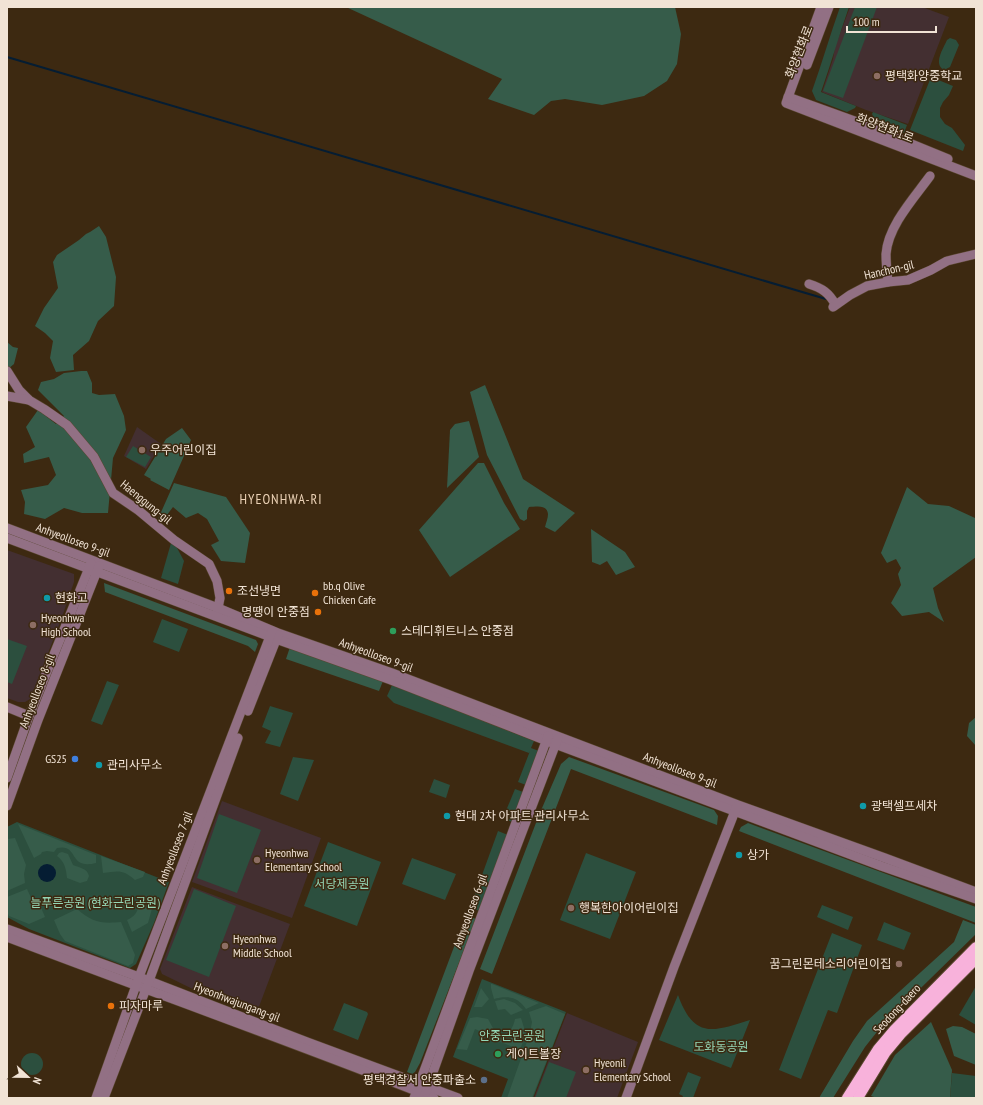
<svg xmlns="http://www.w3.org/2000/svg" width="983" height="1105" font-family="'PT Sans Narrow','Noto Sans KR',sans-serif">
  <rect width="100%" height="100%" fill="#3d2911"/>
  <g fill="#432f31">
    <path d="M850,7H922L949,17L908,124L866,110L822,92L833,59L835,47Z"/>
    <path d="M137,427L161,444L146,469L124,456Z"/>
    <path d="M7,550L74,574V582L61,620L30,699L25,702H18L7,698Z"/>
    <path d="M222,801L321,838L292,918L192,882Z"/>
    <path d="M192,887L290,924L257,1012L220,998L207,996L162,974L160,969Z"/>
    <path d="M567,1013L638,1042L617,1098H534Z"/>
  </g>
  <g fill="#2c4f3e">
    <path d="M840,7H849C839,35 831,64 821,92L856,106L855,108L847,112L816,100L812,91C822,63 830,35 840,7Z"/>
    <path d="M855,7H877L843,98L823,91Z"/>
    <path d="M950,38L956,40L959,45L950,67L944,70C933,64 943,49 947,40Z"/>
    <path d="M931,77L953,86L949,95L943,102L940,108V117L945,124L952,128L965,145L963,151L910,130Z"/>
    <path d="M873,112L907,125L904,133L876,122L872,114Z"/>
    <path d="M133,446L151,457L145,467L126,457Z"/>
    <path d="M171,543L175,544L184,561L178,584L161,578Z"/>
    <path d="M162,619L188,629L179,652L153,642Z"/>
    <path d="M7,639L27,646L12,684L7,682Z"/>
    <path d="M107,681L119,685L102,725L91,721Z"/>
    <path d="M392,685L534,741L531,748L539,751L526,785L518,782L530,751L529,753L394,703L387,696Z"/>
    <path d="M270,706L293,713L280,747L265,743L271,731L262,727Z"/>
    <path d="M293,757L314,760L298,801L280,794Z"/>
    <path d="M434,779L450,785L446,798L429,792Z"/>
    <path d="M515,789L523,792L512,822L503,818Z"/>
    <path d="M219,814L261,830L237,893L197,878Z"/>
    <path d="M17,822L169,882L154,923L136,964L130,968L29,929L7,917V827Z"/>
    <path d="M498,831L508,835L480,911L470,908Z"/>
    <path d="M328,842L381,862L357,926L304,906Z"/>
    <path d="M586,853L636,872L610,939L560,920Z"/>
    <path d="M412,858L456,874L445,900L402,884Z"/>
    <path d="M194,889L236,906L209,977L166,960Z"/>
    <path d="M822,905L853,917L848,930L817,917Z"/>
    <path d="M884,922L911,933L904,950L877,940Z"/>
    <path d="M832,933L862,945L837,1013L828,1010L801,1079L779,1070Z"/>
    <path d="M482,979L566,1012L533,1098H501L508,1079L453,1057Z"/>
    <path d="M976,986V1025L959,1015Z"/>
    <path d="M678,995C694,1039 712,1032 750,1020L731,1068L659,1040Z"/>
    <path d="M344,1003L367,1012L368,1014L358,1040L333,1030Z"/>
    <circle cx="32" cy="1064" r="11"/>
    <path d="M549,1062L576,1072L566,1098H535Z"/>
    <path d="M688,1072L701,1077L693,1098H682L683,1096L679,1094Z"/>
    <path d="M952,1073L976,1076V1098H950Z"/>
  </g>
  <g fill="#365c4a">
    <path d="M346,7H675L681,34L677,64L667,81L644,96L602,105L565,99L551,101L534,115L488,99L502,79Z"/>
    <path d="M99,226L106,237L116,277L114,306L98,321L89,341L73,355L74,370L56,372L50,358L53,341L45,333L35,326L44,308L58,288L53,262L57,255L79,240L86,234L90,232Z"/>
    <path d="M7,342L13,347L18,348L14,364L8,369Z"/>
    <path d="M81,371H87L92,383V393L99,395L115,394L124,416L126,430L113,458L108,513H82L64,508L45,519L24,514L25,502L21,490L48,485L56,475L49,457L24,463L23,454L35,447L26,427L38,410L56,424L64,416L38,390L41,382L54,379L64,373Z"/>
    <path d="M485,385L523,479L575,513L555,532L545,527C546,523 548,518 548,514C547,504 536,507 529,507L527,511V519L524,521L520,519L487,455L470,392Z"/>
    <path d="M469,421L479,457L447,488L450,430L455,424Z"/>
    <path d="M182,428L191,440L169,490L150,480L151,479L144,475L166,439Z"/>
    <path d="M478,463H484L504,503L520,529L450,577L419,530Z"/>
    <path d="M174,483L226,497L250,533L245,563L221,561L211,545L219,541L207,519L198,513L186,518L173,507L160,524L158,519Z"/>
    <path d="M907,487L928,504L949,506L975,518L976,520V557L933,588L938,608L944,622L929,612L902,616L891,603L901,585L898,574L901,568L896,559L887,563L881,553Z"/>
    <path d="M591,529L625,552L635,567L616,575L607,561L600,565L592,562Z"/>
    <path d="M104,583L256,640L258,644L255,652L248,646L105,592Z"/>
    <path d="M290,647L383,681L379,691L286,659Z"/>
    <path d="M976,717V746L967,736L969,723Z"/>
    <path d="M569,757L714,810L718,816L717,825L571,769L492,974L480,969L539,815L561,764Z"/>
    <path d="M748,823L976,907V923L739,831L741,827Z"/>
    <path d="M18,824L96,855V863C68,870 79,843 57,848L54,852L47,851L42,852L41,854L34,858Z"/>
    <path d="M15,838L26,865L24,874L25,883L7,891V839Z"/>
    <path d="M62,852L68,854L73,865C80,868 87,868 89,876L87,881L80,883L67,878C66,869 65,862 57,856L59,853Z"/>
    <path d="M101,856L145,872L143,877L135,880C123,869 118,871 103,873Z"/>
    <path d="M27,889L32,900L37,898L45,917L29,924L9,916L7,912V897Z"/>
    <path d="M139,904L153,905L148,923L132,932L127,920C134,917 138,912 139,904Z"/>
    <path d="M77,909C92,922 101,924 121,922L135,955L133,963L128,966L65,941L60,934L54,920Z"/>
    <path d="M466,915L476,919L420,1063L415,1072L412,1074L407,1072Z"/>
    <path d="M963,920L976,925V934L880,1028L865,1047L833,1098H819L853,1041L867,1021L954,942Z"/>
    <path d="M491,984H492L539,1003L526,1009C518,997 507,995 494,999L491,988Z"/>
    <path d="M481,988L489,999L482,1007H474Z"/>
    <path d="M504,999L515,1003L523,1010L511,1015L505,1009L498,1010L495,1001Z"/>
    <path d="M546,1006L565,1014L532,1098H507L530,1033L532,1022L529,1012Z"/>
    <path d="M477,1017L488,1019L494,1030L489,1035L475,1029L467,1050L457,1049L470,1018Z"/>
    <path d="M521,1018L526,1034L518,1055L515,1054L514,1056L511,1055L513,1047L498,1041L500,1034C510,1034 513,1028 515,1019Z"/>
    <path d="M931,1022L952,1070L950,1098H877L871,1096L895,1055Z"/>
    <path d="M953,1026L962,1027L976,1034V1065L954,1056L946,1029Z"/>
  </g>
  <circle fill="#051d33" cx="47" cy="873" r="9"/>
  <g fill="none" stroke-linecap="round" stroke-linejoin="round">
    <path stroke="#051d33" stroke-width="2" d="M7,57L826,299"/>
    <defs>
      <g id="minor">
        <path d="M821,7L786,103L976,176"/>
        <path d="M807,65L829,7"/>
        <path d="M788,97L860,123L948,159"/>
        <path d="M888,282C887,273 886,263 886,254C888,226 914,198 930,176"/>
        <path d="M809,284C822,288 829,293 835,304"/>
        <path d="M833,307L850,295L867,286L888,282L908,280L931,270L947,261L976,254"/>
        <path d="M7,371L19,390L29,400L44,409L67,425L94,457L113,493L138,510L174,540L209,564L217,581L220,598L217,613"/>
        <path d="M7,396L29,400"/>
        <path d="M7,528L218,608L278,633L392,673L738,805L885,858L976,892"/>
        <path d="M7,538L276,639L391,680L547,741L881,866L976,899"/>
        <path d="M7,707L29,716"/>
        <path d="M248,711L278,635"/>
        <path d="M7,778L29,716L91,563"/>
        <path d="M7,806L38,720L99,566"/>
        <path d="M7,929L139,977L307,1042L458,1098"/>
        <path d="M7,937C149,991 292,1042 434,1098"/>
        <path d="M426,1092L469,971L558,738"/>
        <path d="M96,1098L139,977L272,631"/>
        <path d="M104,1098L149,981L238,738"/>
        <path d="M414,1098L548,736"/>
        <path d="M626,1098L674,967L737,806"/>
      </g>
      <g id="major">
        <path d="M847,1098L878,1049L894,1030L976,947"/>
        <path d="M858,1098L886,1052L901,1034L976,959"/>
      </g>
    </defs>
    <use href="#minor" stroke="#5a4730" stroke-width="10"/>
    <use href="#major" stroke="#5a4730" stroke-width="12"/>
    <use href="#minor" stroke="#927084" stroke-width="9"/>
    <use href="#major" stroke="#f8b2db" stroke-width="10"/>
  </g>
  <g fill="#8d6e63" stroke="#3d2911" stroke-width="1.5">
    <circle cx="877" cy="76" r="4"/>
    <circle cx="142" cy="450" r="4"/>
    <circle cx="33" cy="625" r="4"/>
    <circle cx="257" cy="860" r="4"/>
    <circle cx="571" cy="908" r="4"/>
    <circle cx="225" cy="946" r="4"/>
    <circle cx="899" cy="964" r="4"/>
    <circle cx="586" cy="1070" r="4"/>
  </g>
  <g fill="#e8710a" stroke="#3d2911" stroke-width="1.5">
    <circle cx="229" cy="591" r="4"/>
    <circle cx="315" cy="593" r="4"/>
    <circle cx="318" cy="612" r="4"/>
    <circle cx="111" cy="1006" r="4"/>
  </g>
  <g fill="#0f9aa8" stroke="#3d2911" stroke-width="1.5">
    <circle cx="47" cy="598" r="4"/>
    <circle cx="99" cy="765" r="4"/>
    <circle cx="863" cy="806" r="4"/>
    <circle cx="447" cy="816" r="4"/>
    <circle cx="739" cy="855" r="4"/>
  </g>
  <g fill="#2e9e5b" stroke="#3d2911" stroke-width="1.5">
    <circle cx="393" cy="631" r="4"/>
    <circle cx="498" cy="1054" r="4"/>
  </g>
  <circle fill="#3f7fe0" stroke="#3d2911" stroke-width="1.5" cx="75" cy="759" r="4"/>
  <circle fill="#5c6f8a" stroke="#3d2911" stroke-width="1.5" cx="484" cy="1080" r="4"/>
  <g text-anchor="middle" stroke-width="3" stroke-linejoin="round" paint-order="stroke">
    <g font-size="12" fill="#f1e3d5" stroke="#3d2911">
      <text transform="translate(799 52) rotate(-69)" y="4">화양현화로</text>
      <text transform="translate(885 128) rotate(21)" y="4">화양현화1로</text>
      <text transform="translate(889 270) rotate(-13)" y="4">Hanchon-gil</text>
      <text transform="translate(146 502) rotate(39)" y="4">Haenggung-gil</text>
      <text transform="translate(73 540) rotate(20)" y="4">Anhyeolloseo 9-gil</text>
      <text transform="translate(376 655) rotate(20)" y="4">Anhyeolloseo 9-gil</text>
      <text transform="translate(37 691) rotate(-69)" y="4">Anhyeolloseo 8-gil</text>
      <text transform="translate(680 770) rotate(21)" y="4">Anhyeolloseo 9-gil</text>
      <text transform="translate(175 848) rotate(-69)" y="4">Anhyeolloseo 7-gil</text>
      <text transform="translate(470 911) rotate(-70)" y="4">Anhyeolloseo 6-gil</text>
      <text transform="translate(237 1002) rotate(21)" y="4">Hyeonhwajungang-gil</text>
      <text transform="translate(897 1009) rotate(-47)" y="4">Seodong-daero</text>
    </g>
    <g font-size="12" fill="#f1e3d5" stroke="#3d2911" text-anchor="start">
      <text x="885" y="80">평택화양중학교</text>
      <text x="150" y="454">우주어린이집</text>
      <text x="323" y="590">bb.q Olive<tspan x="323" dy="14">Chicken Cafe</tspan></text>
      <text x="237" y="595">조선냉면</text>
      <text x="55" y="602">현화고</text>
      <text x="310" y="616" text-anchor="end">명땡이 안중점</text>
      <text x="41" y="622">Hyeonhwa<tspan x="41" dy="14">High School</tspan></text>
      <text x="401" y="635">스테디휘트니스 안중점</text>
      <text x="67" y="763" text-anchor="end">GS25</text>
      <text x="107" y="769">관리사무소</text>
      <text x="871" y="810">광택셀프세차</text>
      <text x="455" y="820">현대 2차 아파트 관리사무소</text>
      <text x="265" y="857">Hyeonhwa<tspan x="265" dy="14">Elementary School</tspan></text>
      <text x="747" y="859">상가</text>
      <text x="579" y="912">행복한아이어린이집</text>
      <text x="233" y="943">Hyeonhwa<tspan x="233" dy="14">Middle School</tspan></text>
      <text x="891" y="968" text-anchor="end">꿈그린몬테소리어린이집</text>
      <text x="119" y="1010">피자마루</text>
      <text x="506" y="1058">게이트볼장</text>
      <text x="594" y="1067">Hyeonil<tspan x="594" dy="14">Elementary School</tspan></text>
      <text x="476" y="1084" text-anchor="end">평택경찰서 안중파출소</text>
    </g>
    <g font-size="12" fill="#95d8b7" stroke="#3d2911">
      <text x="342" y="888">서당제공원</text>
      <text x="95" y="907">늘푸른공원 (현화근린공원)</text>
      <text x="512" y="1040">안중근린공원</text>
      <text x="721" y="1051">도화동공원</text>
    </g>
    <g font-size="14" letter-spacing="1" fill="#ebd1b5" stroke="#3d2911">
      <text x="281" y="504">HYEONHWA-RI</text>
    </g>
  </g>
  <rect width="983" height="1105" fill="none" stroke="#f1e3d5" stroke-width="16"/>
  <g transform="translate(28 1077) rotate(112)" stroke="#3d2911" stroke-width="3" paint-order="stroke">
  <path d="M0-3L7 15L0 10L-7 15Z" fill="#f1e3d5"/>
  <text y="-6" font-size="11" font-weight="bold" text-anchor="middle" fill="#f1e3d5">N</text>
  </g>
  <path d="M847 26v6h89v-6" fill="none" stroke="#f1e3d5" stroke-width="2"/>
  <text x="853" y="26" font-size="12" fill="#f1e3d5" stroke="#3d2911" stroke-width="3" paint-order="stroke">100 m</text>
</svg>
